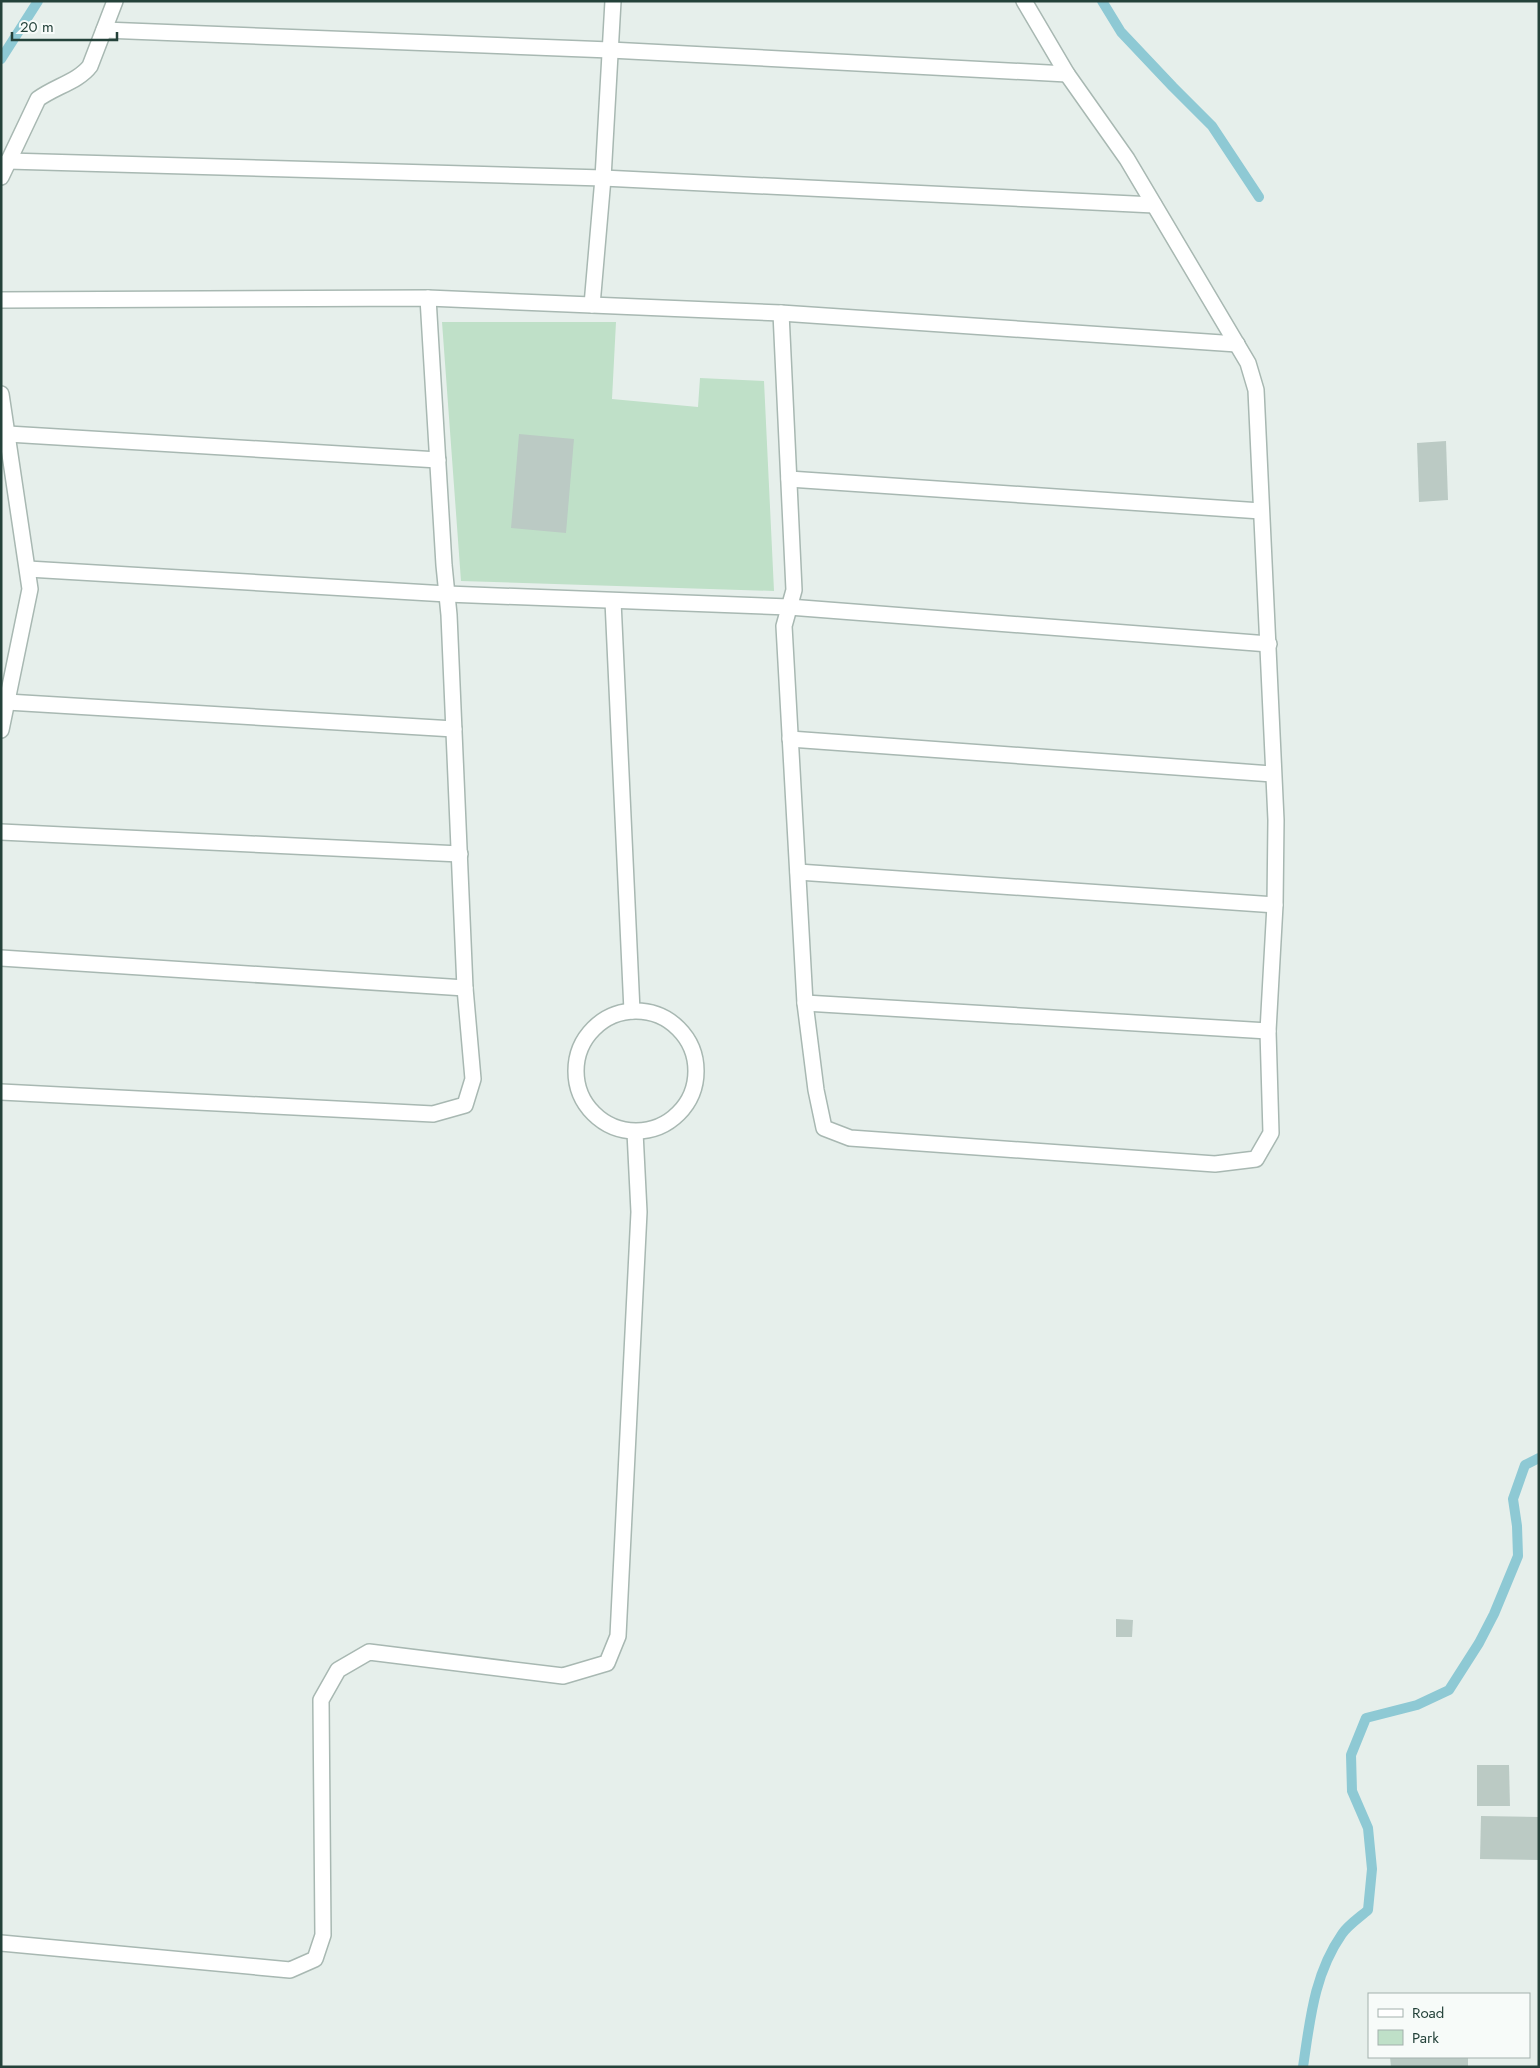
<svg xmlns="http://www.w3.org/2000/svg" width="1540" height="2068" font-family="Jost,sans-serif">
  <rect width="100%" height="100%" fill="#e6efeb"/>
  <path fill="#bfe0c8" d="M442,322H616L612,399L698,407L700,378L764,381L774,591L461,581Z"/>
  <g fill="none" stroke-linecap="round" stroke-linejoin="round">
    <g stroke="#8ec9d4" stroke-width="10">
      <path d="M1102,1L1121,32L1173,87L1212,126L1259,197"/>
      <path d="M1,59L38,1"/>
      <path d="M1303,2067C1310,2020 1314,1974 1342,1934C1348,1925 1360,1917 1368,1910L1372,1869L1368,1828L1352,1791L1351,1755L1366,1718L1417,1705L1449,1690L1479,1643L1494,1614L1518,1556L1517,1526L1513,1499L1525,1465L1539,1458"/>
    </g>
  </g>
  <g fill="#bbcac4">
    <path d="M519,434L574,439L566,533L511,528Z"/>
    <path d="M1446,441L1448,500L1419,502L1417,443Z"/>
    <path d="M1116,1619L1133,1620L1132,1637H1116Z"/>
    <path d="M1477,1765H1509L1510,1806H1477Z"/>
    <path d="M1481,1816L1539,1817V1860L1480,1859Z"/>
    <path d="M1390,2057H1468V2067H1391Z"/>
  </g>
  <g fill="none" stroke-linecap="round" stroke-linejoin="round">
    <defs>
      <g id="street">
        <path d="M104,30L610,50L1067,74"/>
        <path d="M8,161L603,178L1154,205"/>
        <path d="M1,177L38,99C54,87 79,81 90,66L115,1"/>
        <path d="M1,300L428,298L781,313L1237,344"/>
        <path d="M592,305L603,178L613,1"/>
        <path d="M781,313L794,590L784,626L805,1003L816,1090L824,1128L850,1138L1215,1164L1256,1159L1271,1133L1268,1031L1275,905L1276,820L1256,390L1248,363L1127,159L1067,74L1024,1"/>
        <path d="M1,394L30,589L1,730"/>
        <path d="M8,434L438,460"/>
        <path d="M789,479L1261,511"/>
        <path d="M28,569L447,594L789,607L1269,644"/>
        <path d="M613,601L632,1011"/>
        <path d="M7,702L454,729"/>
        <path d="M790,739L1273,774"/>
        <path d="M1,832L460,854"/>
        <path d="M798,872L1275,905"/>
        <path d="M1,958L465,988"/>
        <path d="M805,1003L1268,1031"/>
        <circle cx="636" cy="1071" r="60"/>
        <path d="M1,1092L433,1114L465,1105L473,1079L465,988L449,615L444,565L428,298"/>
        <path d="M1,1943L290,1970L315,1959L323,1935L321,1700L338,1670L369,1652L563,1676L607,1663L618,1636L639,1212L635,1132"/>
      </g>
    </defs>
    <use href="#street" stroke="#a8b8b2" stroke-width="18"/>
    <use href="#street" stroke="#fff" stroke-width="15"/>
  </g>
  <rect width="1540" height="2068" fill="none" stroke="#24423a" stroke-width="5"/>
  <rect x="1368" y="1993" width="162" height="65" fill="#f7fbf9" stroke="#a3b1ad"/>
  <rect x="1378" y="2009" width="25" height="8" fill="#ffffff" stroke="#a3b1ad"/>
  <text x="1412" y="2018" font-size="15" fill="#24423a">Road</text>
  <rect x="1378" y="2030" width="25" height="15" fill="#bfe0c8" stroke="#a3b1ad"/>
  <text x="1412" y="2043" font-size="15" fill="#24423a">Park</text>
  <path d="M12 32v8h105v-8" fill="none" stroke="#24423a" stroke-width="2.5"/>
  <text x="20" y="32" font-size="15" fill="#24423a" stroke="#f7fbf9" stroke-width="4" paint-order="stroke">20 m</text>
</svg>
